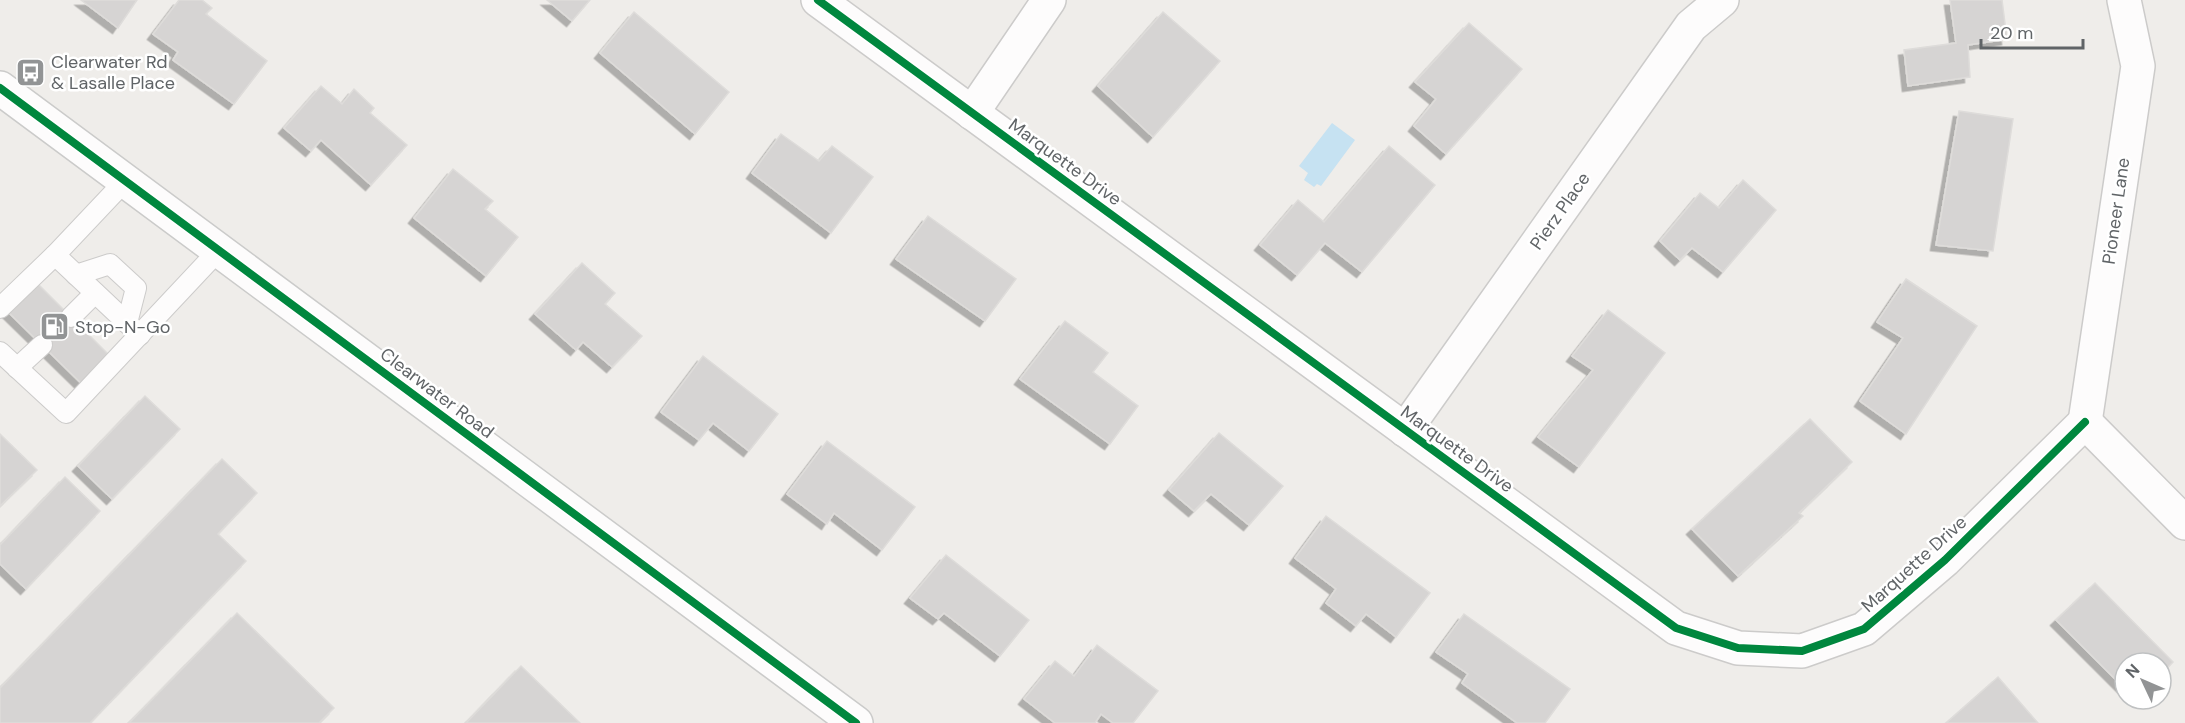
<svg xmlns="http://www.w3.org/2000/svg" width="2185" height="723" font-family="'DM Sans',sans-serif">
  <defs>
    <filter id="shadow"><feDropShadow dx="-5.5" dy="5.5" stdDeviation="0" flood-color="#0004"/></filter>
  </defs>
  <rect width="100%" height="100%" fill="#efedea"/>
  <path fill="#c6e2f2" d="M1332,123L1355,140L1321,186L1317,184L1314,187L1304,180L1308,173L1299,166Z"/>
  <g fill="#d6d4d3" stroke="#dedcda" stroke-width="1.5" filter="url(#shadow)">
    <path d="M81,0H137L118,28Z"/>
    <path d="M179,0H202L212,8L206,14L267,61L234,104L173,60L178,52L153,34Z"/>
    <path d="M547,0H590L572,21Z"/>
    <path d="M1950,0H2002L2007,39L1968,45L1970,77L1908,86L1904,50L1956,43Z"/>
    <path d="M634,12L729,92L695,134L600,53Z"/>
    <path d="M1163,12L1220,61L1153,137L1098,86Z"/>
    <path d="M1469,23L1522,69L1446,154L1414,126L1436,99L1415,82Z"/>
    <path d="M321,86L342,104L354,89L374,108L370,113L407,145L371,185L321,140L311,151L284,128Z"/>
    <path d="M1959,111L2013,119L1993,251L1936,245Z"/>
    <path d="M781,134L819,161L832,146L873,177L831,233L752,173Z"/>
    <path d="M1389,146L1435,185L1362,272L1325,243L1297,275L1260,245L1298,200L1324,222Z"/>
    <path d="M453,169L493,201L485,209L518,237L486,276L414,218Z"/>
    <path d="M1743,180L1776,210L1723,272L1692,248L1680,260L1660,241L1700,193L1719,208Z"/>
    <path d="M928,216L1016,279L985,321L896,259Z"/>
    <path d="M582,263L615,293L605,304L642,336L612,367L583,342L576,350L535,314Z"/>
    <path d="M1906,279L1977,326L1906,434L1860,401L1903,338L1877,322Z"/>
    <path d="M36,282L114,360L86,388L7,311Z"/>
    <path d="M1608,310L1665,353L1579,467L1538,437L1593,370L1572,356Z"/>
    <path d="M1065,321L1108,353L1093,372L1138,406L1110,444L1020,379Z"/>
    <path d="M703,356L778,414L749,451L713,423L699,440L661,412Z"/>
    <path d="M145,396L180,429L112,499L78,466Z"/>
    <path d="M1810,419L1852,462L1799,513L1803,516L1738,576L1692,529Z"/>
    <path d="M1219,433L1283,486L1249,525L1211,494L1194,511L1169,490Z"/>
    <path d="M0,434L37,470L0,506Z"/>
    <path d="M827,441L915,507L882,550L834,513L827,524L787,494Z"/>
    <path d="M222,459L257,493L218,534L246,561L90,723H0V688Z"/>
    <path d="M65,477L100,511L26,589L0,564V545Z"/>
    <path d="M1326,516L1430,593L1396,637L1366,614L1356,626L1326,603L1336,589L1295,558Z"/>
    <path d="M946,555L1029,620L1000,656L944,613L938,619L910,598Z"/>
    <path d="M2095,583L2173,662L2161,675V663H2125V689L2056,620Z"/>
    <path d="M237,613L334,708L319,723H129Z"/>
    <path d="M1464,614L1570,689L1545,723H1517L1462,683L1468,674L1436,652Z"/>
    <path d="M1097,645L1158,691L1133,723H1113L1101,714L1095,723H1055L1024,699L1055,661L1074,676Z"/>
    <path d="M521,666L580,723H466Z"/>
    <path d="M1998,677L2038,723H1946Z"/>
  </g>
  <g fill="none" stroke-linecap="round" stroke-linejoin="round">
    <defs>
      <g id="lane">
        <path d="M55,255L140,335"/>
        <path d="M76,275L110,264L136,288L127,323"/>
        <path d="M0,308L55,255L125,181"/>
        <path d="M71,317L95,293"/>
        <path d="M0,352L66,413L219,250"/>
        <path d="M17,368L42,345"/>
      </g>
      <g id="street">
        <path d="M818,0L1676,628L1738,648L1802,651L1864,629L1945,560L2085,422"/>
        <path d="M972,113L1049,0"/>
        <path d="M2085,422L2138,66L2124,0"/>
        <path d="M2085,422L2185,523"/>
        <path d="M1405,430L1691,26L1722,0"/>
      </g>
      <path id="secondary" d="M0,88L856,723"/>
    </defs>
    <use href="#lane" stroke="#cccbca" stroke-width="22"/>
    <use href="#street" stroke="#cccbca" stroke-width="36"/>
    <use href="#secondary" stroke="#cbcbca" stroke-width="36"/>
    <use href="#lane" stroke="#fdfcfc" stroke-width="20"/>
    <use href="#street" stroke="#fdfcfc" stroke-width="33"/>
    <use href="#secondary" stroke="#fdfcfc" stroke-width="33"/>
    <defs>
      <g id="cycleway">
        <path d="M818,0L1676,628L1738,648L1802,651L1864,629L1945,560L2085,422"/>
        <path d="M0,88L856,723"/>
      </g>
    </defs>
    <use href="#cycleway" stroke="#fff" stroke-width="11"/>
    <use href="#cycleway" stroke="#00873e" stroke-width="8"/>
  </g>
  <defs>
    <symbol id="bus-square" viewBox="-11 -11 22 22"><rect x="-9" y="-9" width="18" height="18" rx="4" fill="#929495" stroke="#fff"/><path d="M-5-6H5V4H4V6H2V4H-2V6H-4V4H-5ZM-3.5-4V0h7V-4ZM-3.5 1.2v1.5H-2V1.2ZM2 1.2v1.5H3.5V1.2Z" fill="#fff"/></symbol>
    <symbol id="fuel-square" viewBox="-11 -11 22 22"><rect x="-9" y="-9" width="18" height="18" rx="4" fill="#929495" stroke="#fff"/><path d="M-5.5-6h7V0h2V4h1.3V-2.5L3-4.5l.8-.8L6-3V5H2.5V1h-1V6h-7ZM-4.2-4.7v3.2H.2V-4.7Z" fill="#fff"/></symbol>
  </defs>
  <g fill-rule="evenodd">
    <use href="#bus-square" x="14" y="56" width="33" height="33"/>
    <use href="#fuel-square" x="38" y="310" width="33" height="33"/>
  </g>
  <g text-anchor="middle" stroke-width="5" stroke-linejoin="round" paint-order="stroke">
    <g font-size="18" fill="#606467" stroke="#fff" text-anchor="start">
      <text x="51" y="68">Clearwater Rd<tspan x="51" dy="21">&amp; Lasalle Place</tspan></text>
      <text x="75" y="333">Stop-N-Go</text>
    </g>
    <g font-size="18" fill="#606467" stroke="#fff">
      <text transform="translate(1065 162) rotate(36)" y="6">Marquette Drive</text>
      <text transform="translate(1560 211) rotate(-55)" y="6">Pierz Place</text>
      <text transform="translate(2116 211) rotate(-82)" y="6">Pioneer Lane</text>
      <text transform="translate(437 393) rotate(37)" y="6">Clearwater Road</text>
      <text transform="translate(1457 449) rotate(36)" y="6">Marquette Drive</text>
      <text transform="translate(1914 564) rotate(-42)" y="6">Marquette Drive</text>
    </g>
  </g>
  <g transform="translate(2143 681) rotate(314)"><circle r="28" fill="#ffffff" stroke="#bfc1c2" stroke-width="1.5"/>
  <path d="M0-4.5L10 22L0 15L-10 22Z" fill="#929495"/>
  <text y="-9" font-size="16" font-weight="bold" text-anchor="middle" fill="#606467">N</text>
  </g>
  <path d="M1981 39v9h102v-9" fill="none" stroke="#606467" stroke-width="3"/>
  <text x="1990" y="39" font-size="18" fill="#606467" stroke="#ffffff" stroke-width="4.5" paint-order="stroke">20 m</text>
</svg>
